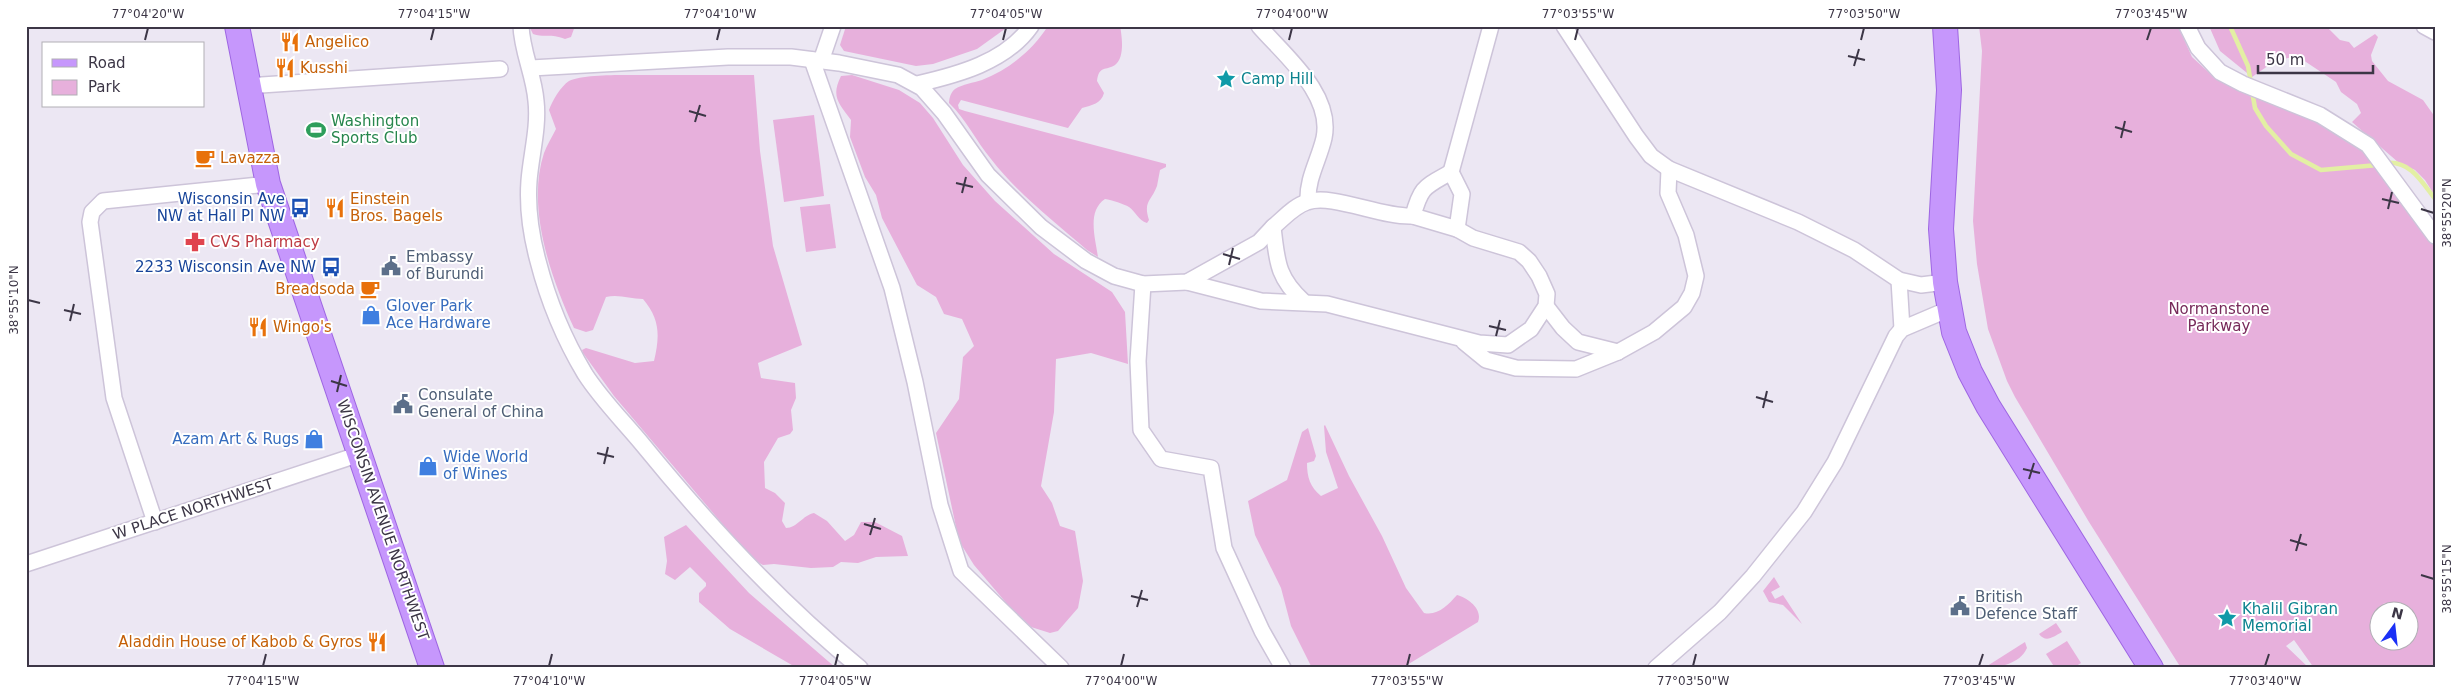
<svg xmlns="http://www.w3.org/2000/svg" width="2461" height="694" font-family="'DejaVu Sans',sans-serif">
  <rect width="100%" height="100%" fill="#ece7f3"/>
  <g fill="#e7b0dc" fill-rule="evenodd">
    <path d="M529,26H575L571,37L565,39C550,33 545,38 533,34Z"/>
    <path d="M846,26H1009L977,49L933,64L916,66L844,51L840,45Z"/>
    <path d="M1048,26H1120C1122,36 1125,58 1115,65C1106,71 1099,65 1097,81L1104,93C1101,104 1092,105 1082,108L1068,128L961,100L958,105L959,109L965,111L1166,164V167L1160,170C1159,175 1158,181 1157,186C1151,202 1143,201 1149,220L1147,223C1138,220 1136,212 1129,207C1124,204 1112,200 1105,199C1087,211 1095,237 1098,257L1087,250C1054,221 1018,194 991,159C976,141 966,119 949,103C949,98 951,92 955,89C963,84 973,83 982,80C1009,69 1032,51 1048,26Z"/>
    <path d="M1979,26H2178L2192,57L2216,79L2317,118L2369,151L2435,232V668H2314L2294,640L2286,646L2309,668H2181L2089,522L2015,397L2007,381L1988,329L1977,264L1973,221L1982,51ZM2378,612H2408V642H2378Z"/>
    <path d="M2209,26H2326L2340,40L2349,42L2354,48L2375,34L2378,37L2371,55L2372,61L2388,81L2423,100L2435,117V196L2425,180L2415,170L2399,163L2352,122L2361,113L2357,104L2341,92L2336,82L2297,56L2275,61L2252,77L2220,51Z"/>
    <path d="M640,75H754L760,151L773,246L802,345L758,363L761,378L795,383L796,398L791,410L793,430L790,434L778,438L764,462L765,488L775,493L785,503L782,521L786,528C797,528 803,515 814,513L827,521L845,541L854,535L861,522H875L902,536L908,556L876,557L858,563L841,562L833,567L811,568L774,564L763,565L752,559L614,396L583,353L582,350L586,348L635,363L654,361C660,336 660,319 643,299C630,299 619,294 606,297L593,330L586,332L574,328C551,278 526,208 544,153C547,145 552,137 556,129L549,110C552,101 561,86 569,81C583,74 624,75 640,75Z"/>
    <path d="M852,75L899,90L920,103L933,118L963,165L995,201L1054,254L1112,292L1125,312L1128,364L1091,353L1056,359L1054,412L1041,486L1052,503L1060,526L1075,531L1083,581L1078,608L1058,631L1050,633L1031,627L1008,605L974,565L959,541L936,433L959,399L963,357L974,346L962,319L944,314L936,297L917,285L882,218L876,195L865,177L850,137L851,120C838,103 831,96 841,76Z"/>
    <path d="M814,115L824,196L784,202L773,120Z"/>
    <path d="M830,204L836,248L806,252L800,207Z"/>
    <path d="M1325,425L1349,476L1382,536L1406,588L1424,613C1438,616 1448,605 1457,595C1468,598 1483,609 1478,622L1402,668H1312L1291,626L1281,588L1255,535L1248,501L1287,480L1302,432L1308,428L1316,456L1314,461L1307,463C1307,477 1310,487 1321,496L1338,488L1326,452L1324,426Z"/>
    <path d="M686,525L749,593L836,668H797L730,629L699,602V593L706,586V583L690,567L675,580L665,574L667,561L664,537Z"/>
    <path d="M1774,577L1780,587L1771,592L1775,599L1783,595L1802,624L1783,605L1769,602L1763,591Z"/>
    <path d="M2056,623L2062,632C2053,637 2046,643 2039,634Z"/>
    <path d="M2067,641L2081,663L2073,668H2055L2046,654Z"/>
    <path d="M2025,642L2027,648C2020,664 1998,668 1984,668Z"/>
  </g>
  <g fill="none" stroke-linecap="round" stroke-linejoin="round">
    <g stroke="#e3efa4" stroke-width="4.5">
      <path d="M2230,26L2248,66L2251,83"/>
      <path d="M2252,91L2255,108L2266,126L2291,154L2321,170L2378,165"/>
      <path d="M2386,163C2410,160 2422,182 2435,199"/>
    </g>
    <defs>
      <g id="minor">
        <path d="M521,26C522,52 534,75 536,101C539,127 531,155 529,181C527,208 531,235 538,261C548,300 564,339 585,374C601,399 624,422 643,445C709,526 779,602 860,668"/>
        <path d="M1259,26C1285,56 1333,94 1324,138C1319,160 1307,178 1308,201"/>
        <path d="M1564,26L1636,136L1651,156L1669,169L1798,222L1854,250L1899,280L1921,285L1945,282"/>
        <path d="M2187,26L2198,48L2220,72L2243,84L2320,115L2368,145L2435,236"/>
        <path d="M2424,26L2435,32"/>
        <path d="M812,60L892,288L915,382L940,505L961,571L1061,668"/>
        <path d="M821,61L833,26"/>
        <path d="M531,68L728,57H791L839,63L898,75L922,88L944,113L988,175L1041,227L1086,261L1114,276L1143,284L1187,282L1259,242L1273,227"/>
        <path d="M917,84C957,75 1006,62 1031,26"/>
        <path d="M248,86L500,69"/>
        <path d="M1451,172L1462,194L1457,229L1413,216C1421,186 1425,187 1451,172Z"/>
        <path d="M1451,172L1491,26"/>
        <path d="M1899,280L1902,329"/>
        <path d="M1187,282L1261,301L1327,304L1479,343L1508,345L1531,329L1546,306L1547,294L1539,276L1529,261L1519,252L1473,238L1457,229"/>
        <path d="M1143,284L1138,361L1141,430L1161,459L1211,468L1224,548L1262,631L1283,668"/>
        <path d="M1304,302C1277,278 1277,261 1273,227C1284,218 1294,206 1307,202C1332,193 1382,218 1413,216"/>
        <path d="M1546,306L1563,328L1578,342L1618,352"/>
        <path d="M1464,342L1486,360L1516,368L1576,369L1618,352L1654,332L1684,307L1692,293L1696,276L1686,235L1668,193L1669,169"/>
        <path d="M155,522L114,398L90,222L92,212L103,201L268,184"/>
        <path d="M26,564L360,454"/>
        <path d="M1656,668L1720,612L1753,576L1804,512L1835,462L1896,336L1902,329L1949,309"/>
      </g>
      <g id="primary">
        <path d="M237,26L268,184L432,668"/>
        <path d="M1945,26L1949,90L1941,229L1945,282L1954,332L1970,372L1988,406L2151,668"/>
      </g>
    </defs>
    <use href="#minor" stroke="#cdc4d9" stroke-width="18"/>
    <use href="#primary" stroke="#9e66e2" stroke-width="26"/>
    <use href="#minor" stroke="#fff" stroke-width="15"/>
    <use href="#primary" stroke="#c697fc" stroke-width="24"/>
  </g>
  <path fill="none" stroke="#3c3646" stroke-width="2" d="M145,40L148,28M431,40L434,28M717,40L720,28M1003,40L1006,28M1289,40L1292,28M1575,40L1578,28M1861,40L1864,28M2147,40L2151,28M1848,56L1865,60M1854,66L1859,49M689,111L706,116M695,122L700,105M2115,127L2132,132M2121,138L2125,121M956,183L973,187M962,193L966,177M2382,199L2399,203M2388,209L2392,192M2421,209L2434,213M1223,254L1240,259M1229,265L1233,248M28,300L40,303M64,310L81,314M70,321L74,304M1489,326L1506,330M1496,336L1500,320M331,381L347,386M337,392L341,375M1756,397L1773,402M1763,408L1767,391M597,453L614,457M604,464L608,447M2023,469L2040,473M2029,479L2034,463M864,524L881,529M870,535L875,518M2290,540L2307,545M2296,551L2301,534M2421,575L2434,579M1131,596L1148,600M1137,607L1142,590M263,666L266,654M549,666L552,654M835,666L838,654M1121,666L1124,654M1407,666L1410,654M1693,666L1696,654M1979,666L1983,654M2265,666L2269,654"/>
  <defs>
    <symbol id="restaurant-bare" viewBox="-9 -9 18 18"><path d="M-5-6h1v4h1v-4h1v4h1v-4h1v5L-1.5 .5V6h-2V.5L-5-1ZM5-6V6H3V1.5H1.5Q1.5-4 5-6Z" fill="#e8710a" stroke="#fff" stroke-width="2.5" paint-order="stroke"/></symbol>
    <symbol id="sight-bare" viewBox="-9 -9 18 18"><path d="M0-6L1.8-2.2L6-1.7L2.9 1.2L3.7 5.4L0 3.3L-3.7 5.4L-2.9 1.2L-6-1.7L-1.8-2.2Z" fill="#0f9aa8" stroke="#fff" stroke-width="2.5" paint-order="stroke"/></symbol>
    <symbol id="stadium-bare" viewBox="-9 -9 18 18"><path d="M0-5a6.5 5 0 1 0 0 10a6.5 5 0 1 0 0-10ZM-3.5-1.8h7v3.6h-7Z" fill="#2e9e5b" stroke="#fff" stroke-width="2.5" paint-order="stroke"/></symbol>
    <symbol id="cafe-bare" viewBox="-9 -9 18 18"><path d="M-5.5-4.5H6V0H3Q3 3.5 0 3.5H-2.5Q-5.5 3.5-5.5 0ZM3-3.2v2h1.7v-2ZM-6 4.5H4V6H-6Z" fill="#e8710a" stroke="#fff" stroke-width="2.5" paint-order="stroke"/></symbol>
    <symbol id="bus-bare" viewBox="-9 -9 18 18"><path d="M-5-6H5V4H4V6H2V4H-2V6H-4V4H-5ZM-3.5-4V0h7V-4ZM-3.5 1.2v1.5H-2V1.2ZM2 1.2v1.5H3.5V1.2Z" fill="#1a4fb4" stroke="#fff" stroke-width="2.5" paint-order="stroke"/></symbol>
    <symbol id="pharmacy-bare" viewBox="-9 -9 18 18"><path d="M-2-6h4v4h4v4h-4v4h-4v-4h-4v-4h4Z" fill="#e0444e" stroke="#fff" stroke-width="2.5" paint-order="stroke"/></symbol>
    <symbol id="civic-bare" viewBox="-9 -9 18 18"><path d="M-.6-6.5H3V-4.5H.6V-3L4-1V1h2V6H-6V1h2V-1L-.6-3ZM-1.2 2.5V6h2.4V2.5Z" fill="#5c6f8a" stroke="#fff" stroke-width="2.5" paint-order="stroke"/></symbol>
    <symbol id="shop-bare" viewBox="-9 -9 18 18"><path d="M-5-2.5h2.3a2.7 3.5 0 0 1 5.4 0H5L5.5 6h-11ZM-1.5-2.5h3a1.5 2.3 0 0 0-3 0Z" fill="#3f7fe0" stroke="#fff" stroke-width="2.5" paint-order="stroke"/></symbol>
  </defs>
  <g fill-rule="evenodd">
    <use href="#restaurant-bare" x="276" y="28" width="28" height="28"/>
    <use href="#restaurant-bare" x="271" y="54" width="28" height="28"/>
    <use href="#sight-bare" x="1212" y="65" width="28" height="28"/>
    <use href="#stadium-bare" x="302" y="116" width="28" height="28"/>
    <use href="#cafe-bare" x="191" y="144" width="28" height="28"/>
    <use href="#bus-bare" x="286" y="194" width="28" height="28"/>
    <use href="#restaurant-bare" x="321" y="194" width="28" height="28"/>
    <use href="#pharmacy-bare" x="181" y="228" width="28" height="28"/>
    <use href="#civic-bare" x="377" y="252" width="28" height="28"/>
    <use href="#bus-bare" x="317" y="253" width="28" height="28"/>
    <use href="#cafe-bare" x="356" y="275" width="28" height="28"/>
    <use href="#shop-bare" x="357" y="301" width="28" height="28"/>
    <use href="#restaurant-bare" x="244" y="313" width="28" height="28"/>
    <use href="#civic-bare" x="389" y="390" width="28" height="28"/>
    <use href="#shop-bare" x="300" y="425" width="28" height="28"/>
    <use href="#shop-bare" x="414" y="452" width="28" height="28"/>
    <use href="#civic-bare" x="1946" y="592" width="28" height="28"/>
    <use href="#sight-bare" x="2213" y="604" width="28" height="28"/>
    <use href="#restaurant-bare" x="363" y="628" width="28" height="28"/>
  </g>
  <g text-anchor="middle" stroke-width="4" stroke-linejoin="round" paint-order="stroke">
    <g font-size="15" fill="#c56008" stroke="#fff" text-anchor="start">
      <text x="305" y="47">Angelico</text>
      <text x="300" y="73">Kusshi</text>
      <text x="220" y="163">Lavazza</text>
      <text x="350" y="204">Einstein<tspan x="350" dy="17">Bros. Bagels</tspan></text>
      <text x="355" y="294" text-anchor="end">Breadsoda</text>
      <text x="273" y="332">Wingo's</text>
      <text x="362" y="647" text-anchor="end">Aladdin House of Kabob &amp; Gyros</text>
    </g>
    <g font-size="15" fill="#0d838f" stroke="#fff" text-anchor="start">
      <text x="1241" y="84">Camp Hill</text>
      <text x="2242" y="614">Khalil Gibran<tspan x="2242" dy="17">Memorial</tspan></text>
    </g>
    <g font-size="15" fill="#27864d" stroke="#fff" text-anchor="start">
      <text x="331" y="126">Washington<tspan x="331" dy="17">Sports Club</tspan></text>
    </g>
    <g font-size="15" fill="#164399" stroke="#fff" text-anchor="end">
      <text x="285" y="204">Wisconsin Ave<tspan x="285" dy="17">NW at Hall Pl NW</tspan></text>
      <text x="316" y="272">2233 Wisconsin Ave NW</text>
    </g>
    <g font-size="15" fill="#be3a42" stroke="#fff" text-anchor="start">
      <text x="210" y="247">CVS Pharmacy</text>
    </g>
    <g font-size="15" fill="#4e5e75" stroke="#fff" text-anchor="start">
      <text x="406" y="262">Embassy<tspan x="406" dy="17">of Burundi</tspan></text>
      <text x="418" y="400">Consulate<tspan x="418" dy="17">General of China</tspan></text>
      <text x="1975" y="602">British<tspan x="1975" dy="17">Defence Staff</tspan></text>
    </g>
    <g font-size="15" fill="#366cbe" stroke="#fff" text-anchor="start">
      <text x="386" y="311">Glover Park<tspan x="386" dy="17">Ace Hardware</tspan></text>
      <text x="299" y="444" text-anchor="end">Azam Art &amp; Rugs</text>
      <text x="443" y="462">Wide World<tspan x="443" dy="17">of Wines</tspan></text>
    </g>
    <g font-size="15" fill="#772a5a" stroke="#fff">
      <text x="2219" y="314">Normanstone<tspan x="2219" dy="17">Parkway</tspan></text>
    </g>
    <g font-size="15" fill="#3c3646" stroke="#fff">
      <text transform="translate(193 509) rotate(-18)" y="5">W PLACE NORTHWEST</text>
      <text transform="translate(383 520) rotate(71)" y="5">WISCONSIN AVENUE NORTHWEST</text>
    </g>
  </g>
  <rect width="2461" height="694" fill="none" stroke="#ffffff" stroke-width="55"/>
  <rect x="42" y="42" width="162" height="65" fill="#ffffff" stroke="#b1afb5"/>
  <rect x="52" y="59" width="25" height="8" fill="#c697fc" stroke="#b1afb5"/>
  <text x="88" y="68" font-size="15" fill="#3c3646">Road</text>
  <rect x="52" y="80" width="25" height="15" fill="#e7b0dc" stroke="#b1afb5"/>
  <text x="88" y="92" font-size="15" fill="#3c3646">Park</text>
  <g transform="translate(2394 626) rotate(15)"><circle r="24" fill="#ffffff" stroke="#b1afb5"/>
  <path d="M0-4L9 19L0 12L-9 19Z" fill="#1b30f6"/>
  <text y="-8" font-size="14" font-weight="bold" text-anchor="middle" fill="#3c3646">N</text>
  </g>
  <path d="M2258 65v8h115v-8" fill="none" stroke="#3c3646" stroke-width="2.5"/>
  <text x="2266" y="65" font-size="15" fill="#3c3646" stroke="#ffffff" stroke-width="4" paint-order="stroke">50 m</text>
  <rect x="28" y="28" width="2406" height="638" fill="none" stroke="#3c3646" stroke-width="2"/>
  <g font-size="12" text-anchor="middle" fill="#3c3646">
    <text x="148" y="18">77°04'20"W</text>
    <text x="434" y="18">77°04'15"W</text>
    <text x="720" y="18">77°04'10"W</text>
    <text x="1006" y="18">77°04'05"W</text>
    <text x="1292" y="18">77°04'00"W</text>
    <text x="1578" y="18">77°03'55"W</text>
    <text x="1864" y="18">77°03'50"W</text>
    <text x="2151" y="18">77°03'45"W</text>
    <text transform="translate(2447 213) rotate(-90)" y="4">38°55'20"N</text>
    <text transform="translate(14 300) rotate(-90)" y="4">38°55'10"N</text>
    <text transform="translate(2447 579) rotate(-90)" y="4">38°55'15"N</text>
    <text x="263" y="685">77°04'15"W</text>
    <text x="549" y="685">77°04'10"W</text>
    <text x="835" y="685">77°04'05"W</text>
    <text x="1121" y="685">77°04'00"W</text>
    <text x="1407" y="685">77°03'55"W</text>
    <text x="1693" y="685">77°03'50"W</text>
    <text x="1979" y="685">77°03'45"W</text>
    <text x="2265" y="685">77°03'40"W</text>
  </g>
</svg>
